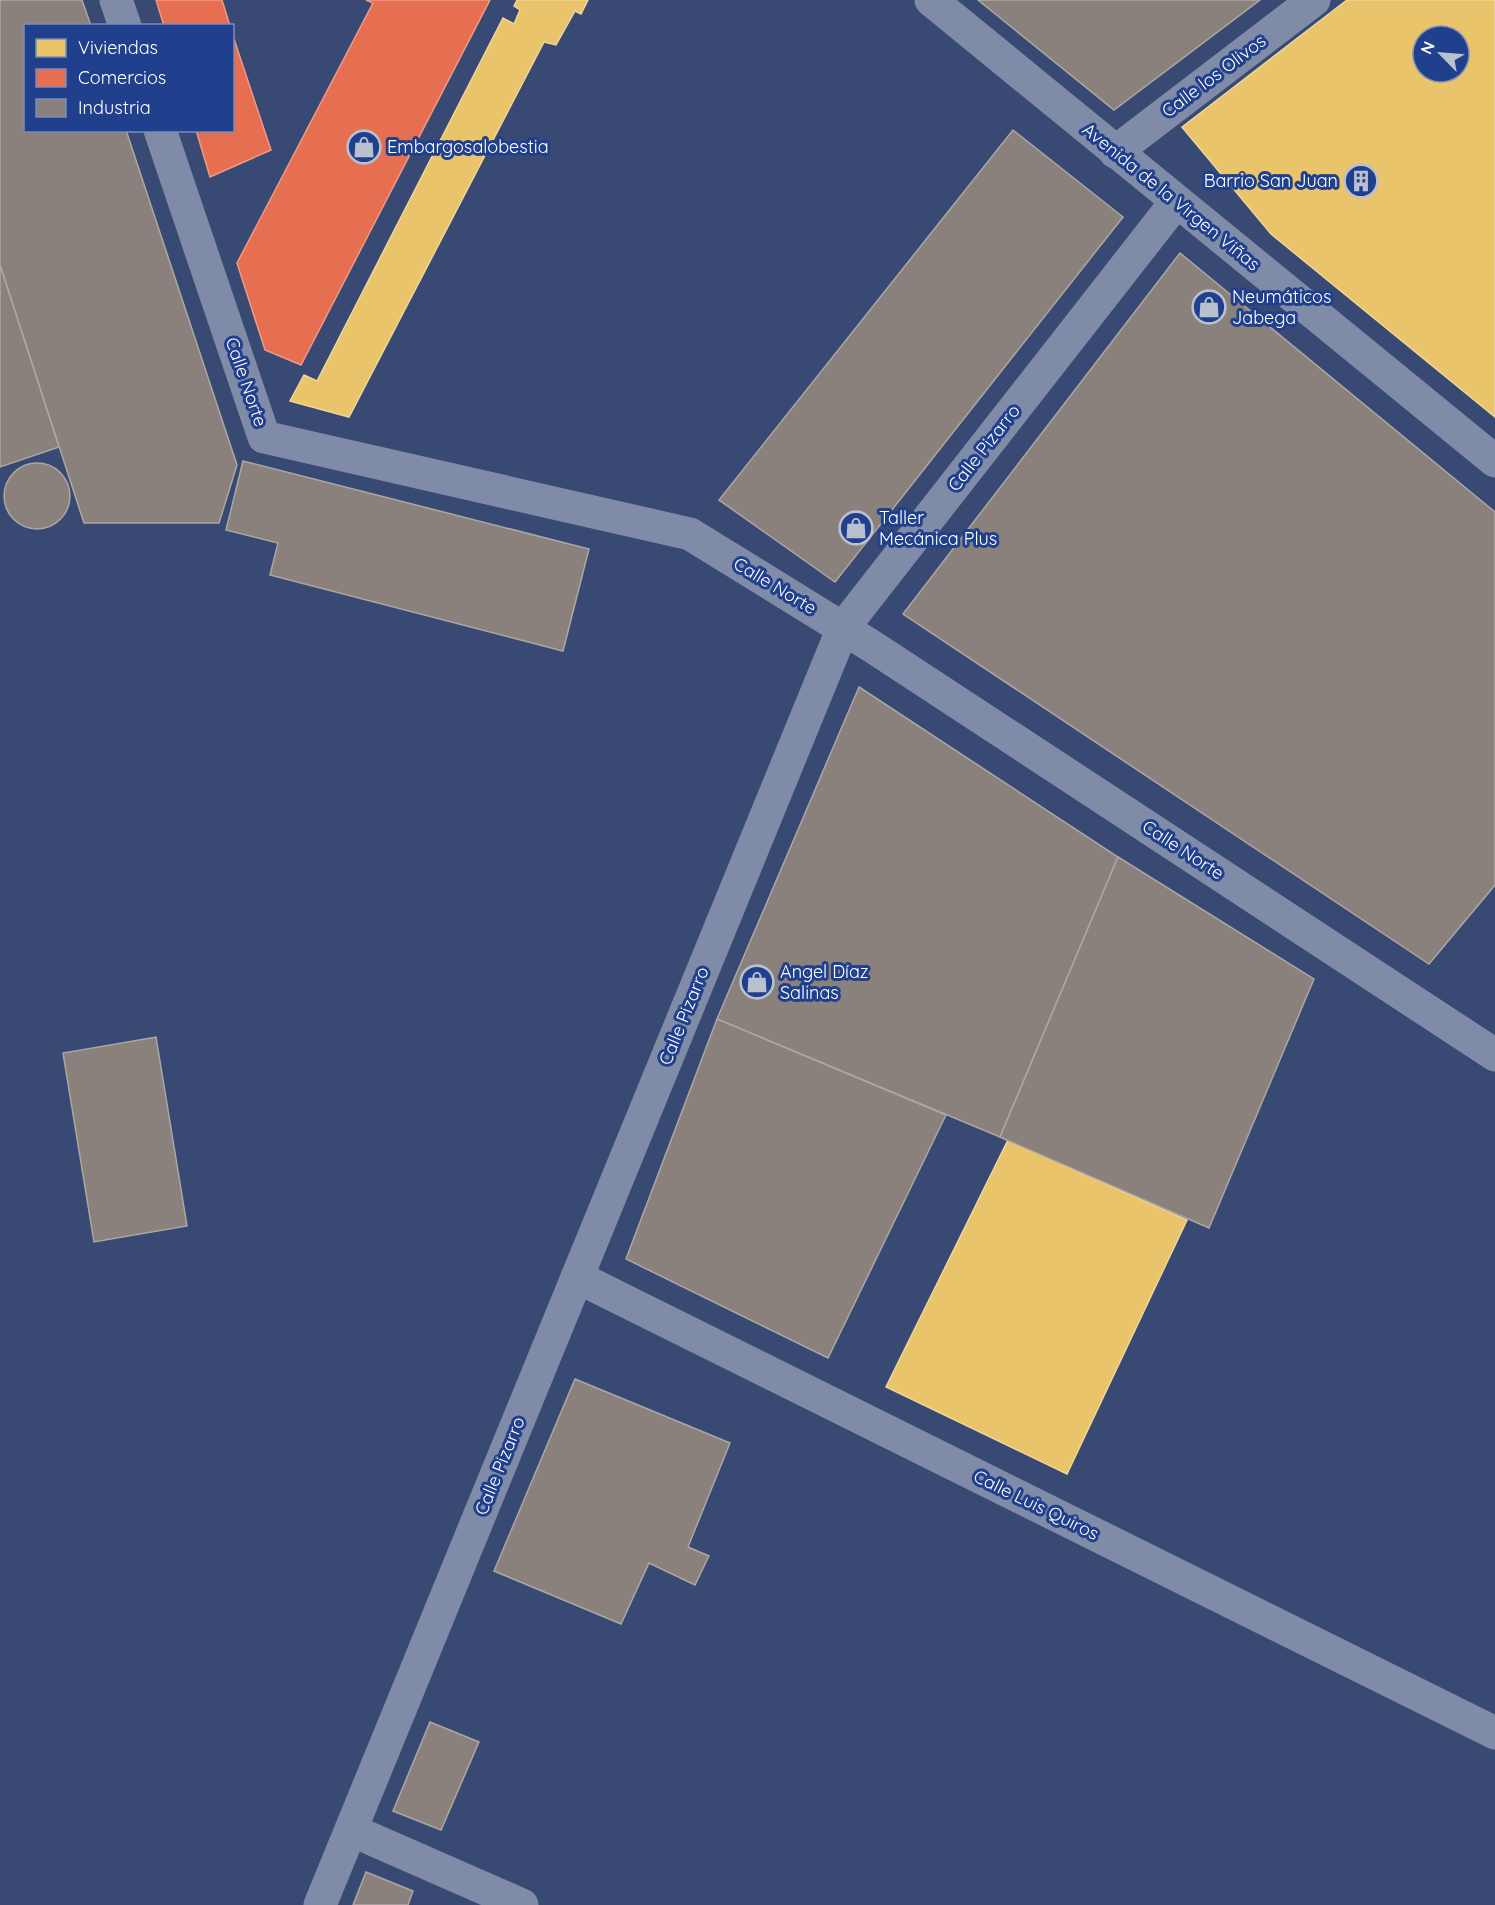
<svg xmlns="http://www.w3.org/2000/svg" width="1495" height="1905" font-family="Quicksand,sans-serif">
  <rect width="100%" height="100%" fill="#384a74"/>
  <g fill="#e9c46a" stroke="#f0d697" stroke-width="1.5" fill-rule="evenodd">
    <path d="M517,0H588L581,14L575,11L556,45L544,42L349,417L290,401L304,375L317,381L503,18L514,24L520,10L514,6Z"/>
    <path d="M1347,0H1495V417L1271,234L1182,127ZM1423,36H1459V72H1423Z"/>
    <path d="M1008,1140L1187,1220L1067,1474L886,1387Z"/>
  </g>
  <g fill="#e76f51" stroke="#ee9a85" stroke-width="1.5">
    <path d="M156,0H222L230,26H164Z"/>
    <path d="M366,0H490L301,365L265,350L237,263L373,3Z"/>
    <path d="M232,33L271,150L210,177L196,130H232Z"/>
  </g>
  <g fill="#8a817c" stroke="#ada7a3" stroke-width="1.5">
    <path d="M0,0H82L91,26H26V130H126L237,465L219,523H84L0,265Z"/>
    <path d="M978,0H1260L1114,110Z"/>
    <path d="M1013,130L1123,217L835,582L719,500Z"/>
    <path d="M1180,253L1495,512V885L1429,964L903,614Z"/>
    <path d="M0,265L59,447L0,467Z"/>
    <path d="M243,461L589,549L563,651L270,575L278,543L226,530Z"/>
    <circle cx="37" cy="496" r="33"/>
    <path d="M859,687L1118,857L1000,1137L717,1019Z"/>
    <path d="M1118,857L1314,979L1209,1228L1000,1137Z"/>
    <path d="M717,1019L946,1115L828,1358L626,1259Z"/>
    <path d="M156,1037L187,1226L94,1242L63,1053Z"/>
    <path d="M575,1379L730,1443L688,1547L709,1556L695,1585L649,1563L621,1624L494,1571Z"/>
    <path d="M430,1722L479,1742L441,1830L393,1811Z"/>
    <path d="M366,1872L413,1891L408,1905H353Z"/>
  </g>
  <g fill="none" stroke-linecap="round" stroke-linejoin="round">
    <g stroke="#7f8ba7" stroke-width="33">
      <path d="M116,0L125,26"/>
      <path d="M931,0L1495,461"/>
      <path d="M160,130L264,437L690,534L873,647L1495,1055"/>
      <path d="M1115,152L1314,0"/>
      <path d="M577,1277L1495,1733"/>
      <path d="M351,1830L522,1905"/>
      <path d="M320,1905L843,628L1176,202"/>
    </g>
  </g>
  <defs>
    <symbol id="shop-ring" viewBox="-11 -11 22 22"><circle r="9.5" fill="#203f8c" stroke="#b9c0ce" stroke-width="1.5"/><path d="M-5-2.5h2.3a2.7 3.5 0 0 1 5.4 0H5L5.5 6h-11ZM-1.5-2.5h3a1.5 2.3 0 0 0-3 0Z" fill="#b9c0ce"/></symbol>
    <symbol id="building-ring" viewBox="-11 -11 22 22"><circle r="9.5" fill="#203f8c" stroke="#b9c0ce" stroke-width="1.5"/><path d="M-4-6H4V6H1V3H-1V6H-4ZM-2.5-4.3h1.7v1.8h-1.7ZM.8-4.3h1.7v1.8H.8ZM-2.5-1h1.7V.8h-1.7ZM.8-1h1.7V.8H.8Z" fill="#b9c0ce"/></symbol>
  </defs>
  <g fill-rule="evenodd">
    <use href="#shop-ring" x="345" y="128" width="38" height="38"/>
    <use href="#building-ring" x="1342" y="162" width="38" height="38"/>
    <use href="#shop-ring" x="1190" y="288" width="38" height="38"/>
    <use href="#shop-ring" x="837" y="509" width="38" height="38"/>
    <use href="#shop-ring" x="738" y="963" width="38" height="38"/>
  </g>
  <g text-anchor="middle" stroke-width="6" stroke-linejoin="round" paint-order="stroke">
    <g font-size="18" fill="#fff" stroke="#203f8c">
      <text transform="translate(1214 76) rotate(-37)" y="6">Calle los Olivos</text>
      <text transform="translate(1171 197) rotate(39)" y="6">Avenida de la Virgen Viñas</text>
      <text transform="translate(246 382) rotate(71)" y="6">Calle Norte</text>
      <text transform="translate(984 448) rotate(-52)" y="6">Calle Pizarro</text>
      <text transform="translate(775 586) rotate(31)" y="6">Calle Norte</text>
      <text transform="translate(1183 850) rotate(33)" y="6">Calle Norte</text>
      <text transform="translate(684 1016) rotate(-68)" y="6">Calle Pizarro</text>
      <text transform="translate(500 1466) rotate(-68)" y="6">Calle Pizarro</text>
      <text transform="translate(1036 1505) rotate(26)" y="6">Calle Luis Quiros</text>
    </g>
    <g font-size="18" fill="#fff" stroke="#203f8c" text-anchor="start">
      <text x="387" y="153">Embargosalobestia</text>
      <text x="1338" y="187" text-anchor="end">Barrio San Juan</text>
      <text x="1232" y="303">Neumáticos<tspan x="1232" dy="21">Jabega</tspan></text>
      <text x="879" y="524">Taller<tspan x="879" dy="21">Mecánica Plus</tspan></text>
      <text x="780" y="978">Angel Díaz<tspan x="780" dy="21">Salinas</tspan></text>
    </g>
  </g>
  <rect x="24" y="24" width="210" height="108" fill="#203f8c" stroke="#798cba" stroke-width="1.5"/>
  <rect x="36" y="39" width="30" height="18" fill="#e9c46a" stroke="#798cba" stroke-width="1.5"/>
  <text x="78" y="54" font-size="18" fill="#ffffff">Viviendas</text>
  <rect x="36" y="69" width="30" height="18" fill="#e76f51" stroke="#798cba" stroke-width="1.5"/>
  <text x="78" y="84" font-size="18" fill="#ffffff">Comercios</text>
  <rect x="36" y="99" width="30" height="18" fill="#8a817c" stroke="#798cba" stroke-width="1.5"/>
  <text x="78" y="114" font-size="18" fill="#ffffff">Industria</text>
  <g transform="translate(1441 54) rotate(295)"><circle r="28" fill="#203f8c" stroke="#798cba" stroke-width="1.5"/>
  <path d="M0-4.5L10 22L0 15L-10 22Z" fill="#b9c0ce"/>
  <text y="-9" font-size="16" font-weight="bold" text-anchor="middle" fill="#ffffff">N</text>
  </g>
</svg>
